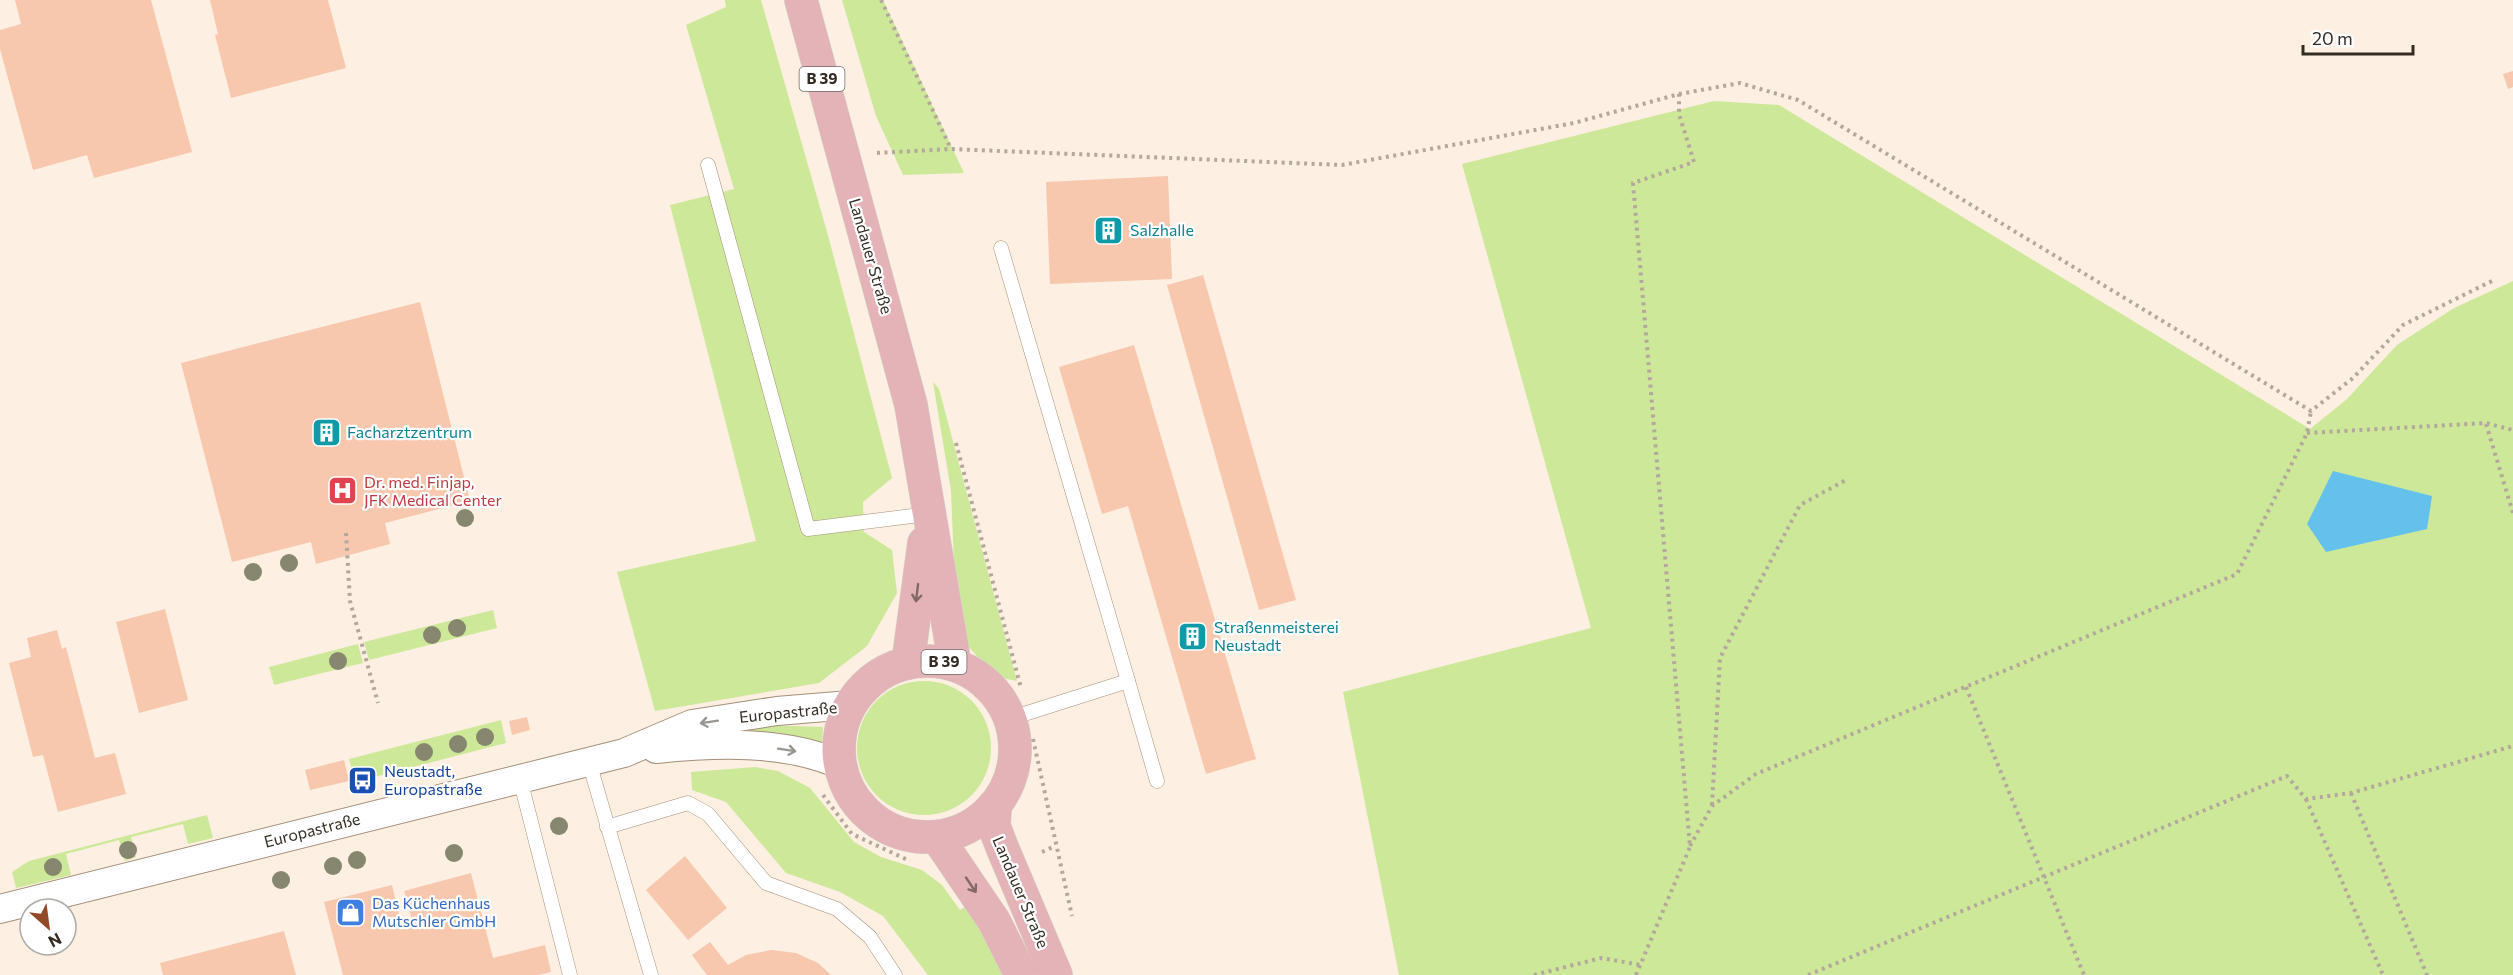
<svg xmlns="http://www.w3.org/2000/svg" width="2513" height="975" font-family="Commissioner,sans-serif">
  <rect width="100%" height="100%" fill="#fdefe1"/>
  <g fill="#cde899">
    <path d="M725,0H761L829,239L892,478L863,502L864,532L892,550L897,593L867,646L819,683L655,711L617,572L756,541L670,205L734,189L686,25L726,7Z"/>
    <path d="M842,0H883L964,173L903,175L876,116Z"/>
    <path d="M1714,101L1779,105L2310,429L2347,399L2397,345L2454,308L2513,281V975H1399L1343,692L1591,628L1462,164Z"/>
    <path d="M933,382L939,389L1017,681L996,677L966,644L956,612L951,491Z"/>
    <path d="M493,610L497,628L369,660L364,642Z"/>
    <path d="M358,644L363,663L274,685L269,667Z"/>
    <circle cx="924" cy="748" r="67"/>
    <path d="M501,720L506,743L355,782L349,759Z"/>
    <path d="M762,725L823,727L822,742L768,735L730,736L732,729Z"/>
    <path d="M755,767L778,771L810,788L854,842L881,857L922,870L942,885L960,910L971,903L1008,975H928L883,916L840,892L786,873L726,802L692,790L691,772Z"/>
    <path d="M207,815L213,838L188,844L183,824L131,837L136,857L125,861L119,840L66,854L71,875L16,888L12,872L29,861Z"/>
  </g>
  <path fill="#63c1ec" d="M2333,471L2432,496L2427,529L2326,552L2307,524Z"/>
  <g fill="#f7c7ae">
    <path d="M15,0H151L192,152L94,178L87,155L33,170L0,49V30L21,24Z"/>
    <path d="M210,0H328L346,68L231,98L215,35L218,34Z"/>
    <path d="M2513,71V87L2508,89L2503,74Z"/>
    <path d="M1168,176L1172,279L1050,284L1046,182Z"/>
    <path d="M1203,275L1296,600L1259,610L1167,285Z"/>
    <path d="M420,302L470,501L385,523L390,544L316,564L311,542L232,562L181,363Z"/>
    <path d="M1134,345L1256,759L1206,774L1128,506L1102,514L1059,367Z"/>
    <path d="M165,609L188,700L139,713L116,622Z"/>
    <path d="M57,630L62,649L66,647L95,758L115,753L126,794L58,812L43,755L33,757L9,663L31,657L27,638Z"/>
    <path d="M527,717L530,730L512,735L509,721Z"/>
    <path d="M344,760L349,781L310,790L305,770Z"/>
    <path d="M685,856L727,908L688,940L646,890Z"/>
    <path d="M471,873L493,958L545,945L551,972L538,975H343L324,902L392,885L401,922L412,920L404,891Z"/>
    <path d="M284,931L296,975H163L160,963Z"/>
    <path d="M710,942L728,965L746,955L771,950L796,953L818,963L831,975H707L692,955Z"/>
  </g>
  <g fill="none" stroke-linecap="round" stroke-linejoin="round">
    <defs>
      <g id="lane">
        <path d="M708,165L808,529L928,514"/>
        <path d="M1001,248L1128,681L1024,714L1012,722"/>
        <path d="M1128,681L1157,781"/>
        <path d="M589,762L651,975"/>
        <path d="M520,779L570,975"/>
        <path d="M607,827L688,803L708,814L766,883L837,909L870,937L895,975"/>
      </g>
      <g id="street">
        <path d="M656,749C715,743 783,740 839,764"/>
        <path d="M0,909L624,753L692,724L777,711L850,705"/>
      </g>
      <g id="primary">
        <path d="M801,0L911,405L955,665"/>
        <circle cx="927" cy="749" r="88"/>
        <path d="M908,663L924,543"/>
        <path d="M995,807L994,826L1002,847L1056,975"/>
        <path d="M937,837L994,921L1021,975"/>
      </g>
    </defs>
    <use href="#lane" stroke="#a48f7a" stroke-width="15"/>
    <use href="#street" stroke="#a48f7a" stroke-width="30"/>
    <use href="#primary" stroke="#d6d5d3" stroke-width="34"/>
    <g stroke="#b4a89c" stroke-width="4" stroke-dasharray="3 4.5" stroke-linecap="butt">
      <path d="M881,0L951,149"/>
      <path d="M877,153L951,149L1342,165L1574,123L1679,94L1740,83L1798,100L2311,411L2353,378L2403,325L2494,280"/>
      <path d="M2486,424L2513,513"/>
      <path d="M2307,433L2486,423L2513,430"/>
      <path d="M956,443L1021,688"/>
      <path d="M346,533L350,601L378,703"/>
      <path d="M1966,687L2084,975"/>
      <path d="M1033,739L1072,916"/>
      <path d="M2351,793L2427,975"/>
      <path d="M823,795L852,834L910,861"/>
      <path d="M2306,799L2383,975"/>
      <path d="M1712,805L1720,658L1800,505L1846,480"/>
      <path d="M1690,846L1712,806L1756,774L2237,574L2307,433L2311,411"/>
      <path d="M1042,852L1055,846"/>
      <path d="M1534,975L1601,958L1641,965"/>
      <path d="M1636,975L1690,847L1633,183L1694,162L1679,114V94"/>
      <path d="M1808,975L2287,776L2306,799L2351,793L2513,746"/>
    </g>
    <use href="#lane" stroke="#fff" stroke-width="14"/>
    <use href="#street" stroke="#fff" stroke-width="28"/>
    <use href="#primary" stroke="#e3b3b8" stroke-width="33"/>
  </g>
  <g fill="#87866e">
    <circle cx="465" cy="518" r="9"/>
    <circle cx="289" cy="563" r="9"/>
    <circle cx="253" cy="572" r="9"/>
    <circle cx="457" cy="628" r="9"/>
    <circle cx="432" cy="635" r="9"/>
    <circle cx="338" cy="661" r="9"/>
    <circle cx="485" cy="737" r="9"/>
    <circle cx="458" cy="744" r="9"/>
    <circle cx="424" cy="752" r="9"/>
    <circle cx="559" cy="826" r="9"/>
    <circle cx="128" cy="850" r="9"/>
    <circle cx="454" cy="853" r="9"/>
    <circle cx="357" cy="860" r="9"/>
    <circle cx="333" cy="866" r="9"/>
    <circle cx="53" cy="867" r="9"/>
    <circle cx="281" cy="880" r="9"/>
  </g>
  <defs><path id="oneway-shaft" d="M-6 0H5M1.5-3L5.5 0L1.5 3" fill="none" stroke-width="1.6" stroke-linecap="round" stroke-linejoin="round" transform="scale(1.5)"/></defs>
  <g stroke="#836966">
    <use href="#oneway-shaft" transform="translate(917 593) rotate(97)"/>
    <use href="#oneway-shaft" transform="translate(971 885) rotate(56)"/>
  </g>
  <g stroke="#9a9691">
    <use href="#oneway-shaft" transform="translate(709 722) rotate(171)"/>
    <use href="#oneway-shaft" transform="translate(787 750) rotate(9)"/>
  </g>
  <defs>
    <symbol id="building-square" viewBox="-11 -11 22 22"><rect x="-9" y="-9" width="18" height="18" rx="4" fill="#0f9aa8" stroke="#fff"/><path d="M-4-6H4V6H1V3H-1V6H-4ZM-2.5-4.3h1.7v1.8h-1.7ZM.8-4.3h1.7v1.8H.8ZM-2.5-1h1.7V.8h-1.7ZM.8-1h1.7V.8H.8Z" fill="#fff"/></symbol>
    <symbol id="hospital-square" viewBox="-11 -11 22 22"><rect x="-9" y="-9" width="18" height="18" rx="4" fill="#e0444e" stroke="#fff"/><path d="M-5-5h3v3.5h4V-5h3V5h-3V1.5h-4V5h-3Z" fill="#fff"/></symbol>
    <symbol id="bus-square" viewBox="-11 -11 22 22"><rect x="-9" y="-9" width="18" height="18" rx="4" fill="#1a4fb4" stroke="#fff"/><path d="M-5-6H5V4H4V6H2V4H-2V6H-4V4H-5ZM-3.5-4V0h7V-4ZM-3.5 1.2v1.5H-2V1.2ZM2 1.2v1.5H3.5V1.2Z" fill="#fff"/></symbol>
    <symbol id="shop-square" viewBox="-11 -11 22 22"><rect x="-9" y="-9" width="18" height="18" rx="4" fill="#3f7fe0" stroke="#fff"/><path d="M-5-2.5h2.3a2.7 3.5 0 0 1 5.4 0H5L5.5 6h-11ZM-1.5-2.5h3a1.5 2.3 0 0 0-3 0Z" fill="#fff"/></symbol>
  </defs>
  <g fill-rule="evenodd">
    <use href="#building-square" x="1092" y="214" width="33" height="33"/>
    <use href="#building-square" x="310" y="416" width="33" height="33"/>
    <use href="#hospital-square" x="326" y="474" width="33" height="33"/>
    <use href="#building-square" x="1176" y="620" width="33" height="33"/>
    <use href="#bus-square" x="346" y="764" width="33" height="33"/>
    <use href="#shop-square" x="334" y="896" width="33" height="33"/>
  </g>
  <g text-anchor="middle" stroke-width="4.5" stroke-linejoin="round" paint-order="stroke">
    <g fill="#fff" stroke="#716b65" stroke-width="1.5">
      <rect x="799.5" y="67" width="45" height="24" rx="4.5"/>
      <rect x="921.5" y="650" width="45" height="24" rx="4.5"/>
    </g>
    <g font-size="15" font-weight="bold" fill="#342c23">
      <text x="822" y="84">B 39</text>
      <text x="944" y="667">B 39</text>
    </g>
    <g font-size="16" fill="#0d838f" stroke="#fff" text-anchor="start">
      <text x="1130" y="236">Salzhalle</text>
      <text x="347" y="438">Facharztzentrum</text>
      <text x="1214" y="633">Straßenmeisterei<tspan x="1214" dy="18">Neustadt</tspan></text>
    </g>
    <g font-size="16" fill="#342c23" stroke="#fff">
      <text transform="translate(871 256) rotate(74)" y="6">Landauer Straße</text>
      <text transform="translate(788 712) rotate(-6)" y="6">Europastraße</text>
      <text transform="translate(312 830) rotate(-14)" y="6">Europastraße</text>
      <text transform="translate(1021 892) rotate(67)" y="6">Landauer Straße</text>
    </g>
    <g font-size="16" fill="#be3a42" stroke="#fff" text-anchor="start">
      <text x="364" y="488">Dr. med. Finjap,<tspan x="364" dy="18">JFK Medical Center</tspan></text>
    </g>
    <g font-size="16" fill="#164399" stroke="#fff" text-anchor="start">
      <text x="384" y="777">Neustadt,<tspan x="384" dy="18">Europastraße</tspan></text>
    </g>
    <g font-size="16" fill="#366cbe" stroke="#fff" text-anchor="start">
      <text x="372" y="909">Das Küchenhaus<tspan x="372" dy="18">Mutschler GmbH</tspan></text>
    </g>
  </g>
  <g transform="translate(48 927) rotate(152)"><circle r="28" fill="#ffffff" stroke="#aeaba7" stroke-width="1.5"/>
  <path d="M0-4.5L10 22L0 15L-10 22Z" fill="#924b26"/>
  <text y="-9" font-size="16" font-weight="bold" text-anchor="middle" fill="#342c23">N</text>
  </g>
  <path d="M2303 45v9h110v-9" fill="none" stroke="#342c23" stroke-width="3"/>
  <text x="2312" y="45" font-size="18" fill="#342c23" stroke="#ffffff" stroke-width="4.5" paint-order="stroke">20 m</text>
</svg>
